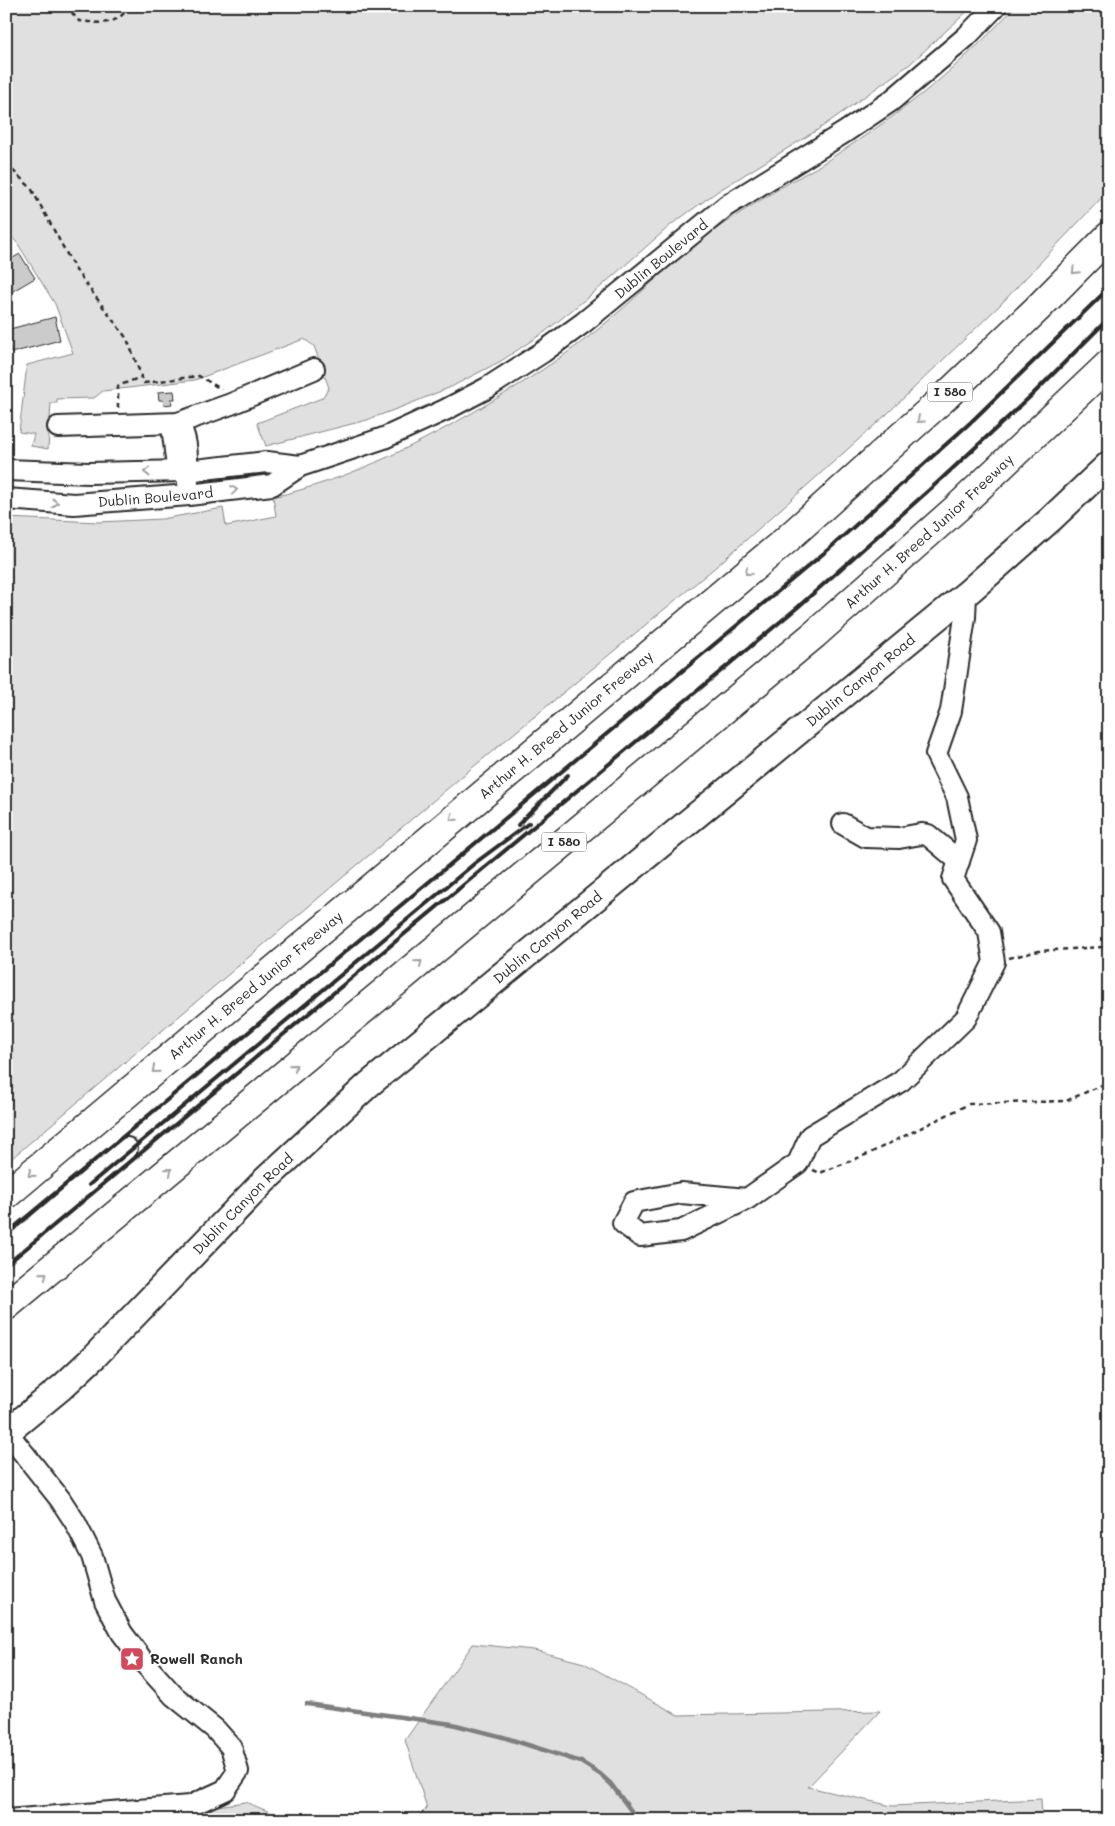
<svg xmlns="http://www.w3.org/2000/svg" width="1115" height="1826" font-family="Mali,sans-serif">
  <rect width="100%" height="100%" fill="#fff"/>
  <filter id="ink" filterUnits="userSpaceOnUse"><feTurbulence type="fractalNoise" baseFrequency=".02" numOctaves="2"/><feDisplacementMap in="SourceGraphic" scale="10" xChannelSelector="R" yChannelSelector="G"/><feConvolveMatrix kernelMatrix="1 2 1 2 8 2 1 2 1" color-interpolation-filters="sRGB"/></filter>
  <g filter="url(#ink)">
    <g fill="#e0e0e0" stroke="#868686">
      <path d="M6,6H973L910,64L819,129L718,191L672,224L597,290L546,331L501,361L451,387L407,405L367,420L266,446L257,423L322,398L329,388L314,346L304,339L195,380L103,391L94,398L57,399V403H51L48,449L31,446L34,434L19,432L27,365L73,353L55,304L18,244L6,230Z"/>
      <path d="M1016,6H1109V190L1000,305L886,415L718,565L466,773L6,1163V518L99,522L162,519L223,508L226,526L276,516L273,497C346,480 407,450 472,413C515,388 557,362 596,331C635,300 669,264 709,234C731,218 754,204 777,190C794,179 812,171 828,160C877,129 926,94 968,54C985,39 1000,22 1016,6Z"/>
      <path d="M473,1644L534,1650L584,1663L678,1715L880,1711L808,1787L892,1806L1041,1799L1042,1820H415L427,1808L405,1740Z"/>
      <path d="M245,1802L290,1820H120Z"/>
    </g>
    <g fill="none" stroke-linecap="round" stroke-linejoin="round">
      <path stroke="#7e7e7e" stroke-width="4.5" d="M307,1704L452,1724L503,1737L581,1762L600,1774L611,1784L638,1820"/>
    </g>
    <g fill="#cbcbcb" stroke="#2b2b2b">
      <path d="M20,254L35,278L6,295V262Z"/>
      <path d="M55,317L60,340L11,353L6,330Z"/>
      <path d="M174,391L175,399H171L172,404L164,405L163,400H159L158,392Z"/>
    </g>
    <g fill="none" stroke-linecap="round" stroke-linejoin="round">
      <defs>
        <g id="minor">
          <path d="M58,427L178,423L231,404L314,369"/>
          <path d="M6,470L89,473L186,471L267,462L300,466"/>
          <path d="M186,471L176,459L173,434L178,423C190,441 186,463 188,483"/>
          <path id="s1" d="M6,499L74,504L189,495L272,485L300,466L384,438L445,410L487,388L543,352L583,323L726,206L845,132L891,101L966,37L996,6"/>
          <path d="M843,824L866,837L899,838L921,834L928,835L959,861"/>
          <path d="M747,1199L681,1231L640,1236L623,1223L634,1202L681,1193L747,1199L798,1163L810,1136L901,1081L966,1018L994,962L989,932L953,879L966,840L957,797L936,754L951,711L965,617L966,594"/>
          <path d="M6,1251L127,1148"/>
          <path d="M6,1431L60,1499L75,1522L92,1556L105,1601L122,1633L146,1665L174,1696L215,1729L231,1747L238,1771L225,1790L190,1806L6,1820"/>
        </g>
        <g id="major">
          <path id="s2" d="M6,1433L62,1387L94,1357L265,1180L368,1085L966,594L1051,519L1109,464"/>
        </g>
        <g id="highway">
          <path id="s3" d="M6,1195L785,541L946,396L1037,309L1109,236"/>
          <path id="s4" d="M6,1306L815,634L958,507L1109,364"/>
        </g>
      </defs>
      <use href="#minor" stroke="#2b2b2b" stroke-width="24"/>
      <use href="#major" stroke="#2b2b2b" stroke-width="29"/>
      <use href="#highway" stroke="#2b2b2b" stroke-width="31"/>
      <g stroke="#2b2b2b" stroke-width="2.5" stroke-dasharray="5 4" stroke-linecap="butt">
        <path d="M66,6L79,21C99,23 117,27 129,6"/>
        <path d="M6,164L31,188L75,269L127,339L144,383L199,376L221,389"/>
        <path d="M118,408V386L141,377"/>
        <path d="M1009,958L1039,951L1103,947L1109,950"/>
        <path d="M813,1170L820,1173L868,1154L969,1104L1066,1101L1102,1085L1109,1084"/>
      </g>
      <use href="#minor" stroke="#fff" stroke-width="20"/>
      <use href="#major" stroke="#fff" stroke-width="25"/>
      <use href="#highway" stroke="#fff" stroke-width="28"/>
      <g stroke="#2b2b2b" stroke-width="4">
        <path d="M518,825L568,775"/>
        <path d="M89,1185L475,863L529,823"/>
        <path d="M6,1234L830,548L971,422L1109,288"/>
        <path d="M6,1265L798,607L938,482L1032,395L1109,318"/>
      </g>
    </g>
    <defs><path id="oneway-chevron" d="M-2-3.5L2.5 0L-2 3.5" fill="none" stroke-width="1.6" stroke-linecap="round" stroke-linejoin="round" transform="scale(1.25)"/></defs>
    <g stroke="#a0a0a0">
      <use href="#oneway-chevron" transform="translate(1075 271) rotate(135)"/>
      <use href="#oneway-chevron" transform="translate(920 420) rotate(138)"/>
      <use href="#oneway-chevron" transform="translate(147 472) rotate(179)"/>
      <use href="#oneway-chevron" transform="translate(234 490) rotate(-7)"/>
      <use href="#oneway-chevron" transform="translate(55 503) rotate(3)"/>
      <use href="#oneway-chevron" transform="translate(748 572) rotate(140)"/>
      <use href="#oneway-chevron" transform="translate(453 818) rotate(140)"/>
      <use href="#oneway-chevron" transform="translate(419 963) rotate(-40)"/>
      <use href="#oneway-chevron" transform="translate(294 1067) rotate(-40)"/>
      <use href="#oneway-chevron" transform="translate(155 1070) rotate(140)"/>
      <use href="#oneway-chevron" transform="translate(169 1171) rotate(-40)"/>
      <use href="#oneway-chevron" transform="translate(31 1174) rotate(140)"/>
      <use href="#oneway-chevron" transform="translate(44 1275) rotate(-40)"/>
    </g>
  </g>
  <defs>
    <symbol id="sight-square" viewBox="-11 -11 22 22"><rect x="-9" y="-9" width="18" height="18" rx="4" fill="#d1495b" stroke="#fff"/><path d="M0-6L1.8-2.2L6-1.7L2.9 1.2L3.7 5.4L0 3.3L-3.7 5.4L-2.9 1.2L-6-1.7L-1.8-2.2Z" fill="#fff"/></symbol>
  </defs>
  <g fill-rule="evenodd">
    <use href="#sight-square" x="118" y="1645" width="28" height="28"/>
  </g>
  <g text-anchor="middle" stroke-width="4" stroke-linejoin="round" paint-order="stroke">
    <g fill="#fff" stroke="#6b6b6b" stroke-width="1">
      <rect x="927.5" y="382.5" width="45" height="19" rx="4"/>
      <rect x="541.5" y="832.5" width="45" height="19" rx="4"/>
    </g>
    <g font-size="12" font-weight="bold" fill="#2b2b2b">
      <text x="950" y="396">I 580</text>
      <text x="564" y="846">I 580</text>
    </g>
    <g font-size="14" fill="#2b2b2b" stroke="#fff">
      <text dy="5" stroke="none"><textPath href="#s1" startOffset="721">Dublin Boulevard</textPath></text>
      <text dy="5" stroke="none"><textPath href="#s1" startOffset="150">Dublin Boulevard</textPath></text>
      <text dy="5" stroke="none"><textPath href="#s4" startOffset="1205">Arthur H. Breed Junior Freeway</textPath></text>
      <text dy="5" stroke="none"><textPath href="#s2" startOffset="1140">Dublin Canyon Road</textPath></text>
      <text dy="5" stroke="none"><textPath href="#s3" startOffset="731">Arthur H. Breed Junior Freeway</textPath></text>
      <text dy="5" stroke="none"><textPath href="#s2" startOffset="735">Dublin Canyon Road</textPath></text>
      <text dy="5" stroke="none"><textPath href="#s3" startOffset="326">Arthur H. Breed Junior Freeway</textPath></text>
      <text dy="5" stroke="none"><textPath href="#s2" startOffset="330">Dublin Canyon Road</textPath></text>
    </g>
    <g font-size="14" font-weight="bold" fill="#2b2b2b" stroke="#fff" text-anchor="start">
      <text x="150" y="1664">Rowell Ranch</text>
    </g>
  </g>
  <rect width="1115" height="1826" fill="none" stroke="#fff" stroke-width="25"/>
  <rect x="12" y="12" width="1090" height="1801" fill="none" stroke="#2b2b2b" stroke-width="2" filter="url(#ink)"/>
</svg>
